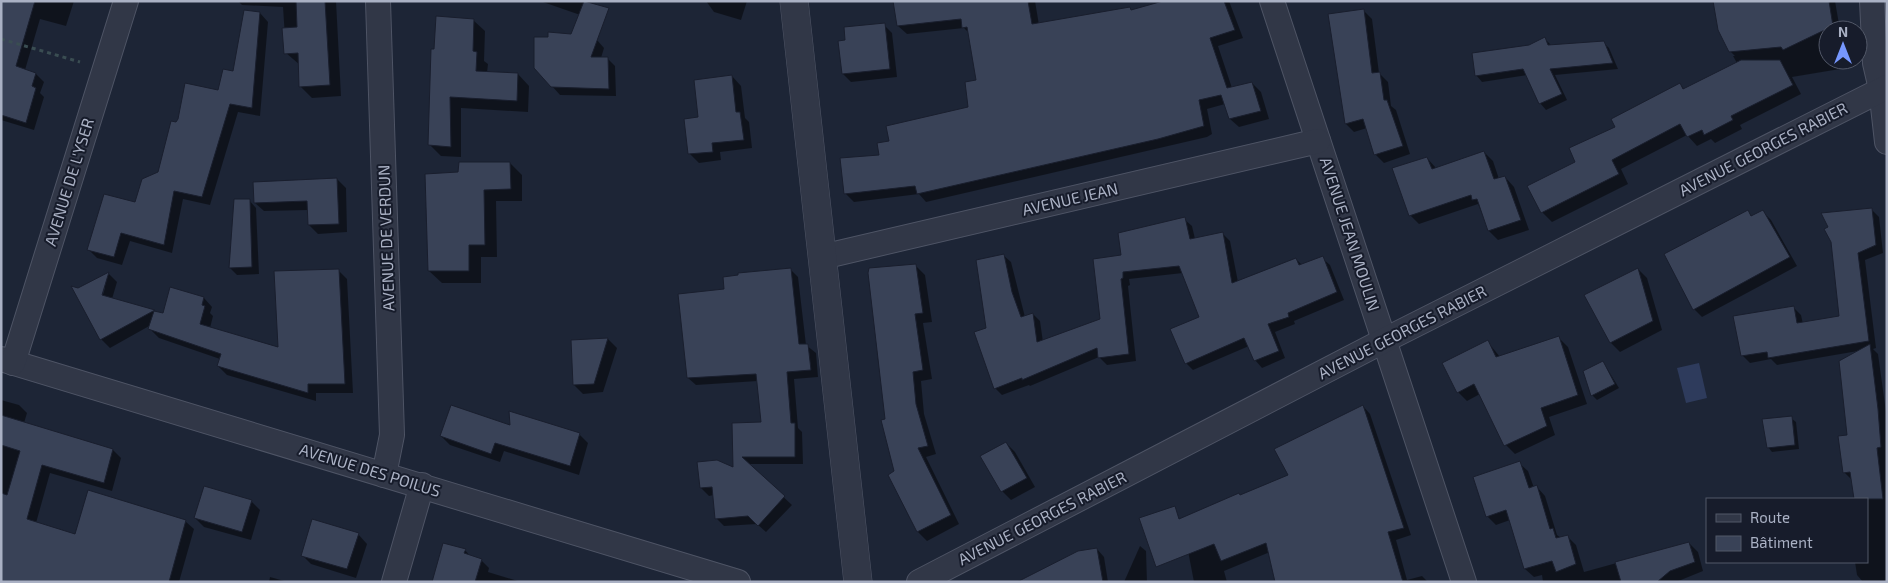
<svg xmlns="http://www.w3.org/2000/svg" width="1888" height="583" font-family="'Exo 2',sans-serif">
  <rect width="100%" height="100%" fill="#1d2536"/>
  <path fill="#2e3b5c" d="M1699,363L1707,398L1686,403L1677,368Z"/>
  <g fill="#0007" fill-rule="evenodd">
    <path d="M1,1H74L66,26L40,19L25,70L36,74L44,82L40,93L44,97L34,130L1,120Z"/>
    <path d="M238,1H336L341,96L312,98L300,86V65L286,53L283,7L242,5Z"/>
    <path d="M540,1H591L586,17Z"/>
    <path d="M706,1H747L741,20L714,12Z"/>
    <path d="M895,1H1035L1039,25L1132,11L1168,1H1229L1243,38L1218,46L1232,88L1252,83L1261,92L1269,119L1239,127L1230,119L1225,104L1207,109L1212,134L1207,137L926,202L919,194L854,202L845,193L880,156L890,142L970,108L977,81L969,33L964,28L907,34L898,26Z"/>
    <path d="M1714,1H1835L1840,30H1828V60H1844L1846,68L1792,77L1801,94L1740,125L1742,129L1715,143L1711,139L1697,146L1687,135L1621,169L1628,184L1552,222L1542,212L1577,162L1617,128L1680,84L1685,90L1737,63L1733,56H1735L1730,51Z"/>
    <path d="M1363,10L1372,19L1379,73L1388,82L1391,106L1396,110L1410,154L1384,163L1375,154L1367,128L1354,132L1346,124L1330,15Z"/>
    <path d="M260,13L268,22L260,116L238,112L210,205L183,199L172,253L130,241L122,265L97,258L88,249L136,204L159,173L177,123L219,91L234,73Z"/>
    <path d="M473,20L485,31L484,61L488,64L487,73L518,74L529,86L528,112L461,108V157L441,156L429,144L435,51Z"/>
    <path d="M884,25L892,33L897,77L851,82L843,74L846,41Z"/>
    <path d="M1545,39L1551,45L1603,42L1609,48L1618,69L1555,75L1567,100L1546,110L1540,103L1527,75L1482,82L1476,75Z"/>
    <path d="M597,40L604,48L601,58H607L615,66L616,96L560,95L552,86Z"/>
    <path d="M732,76L741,86L745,118L749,122L752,148L720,152L721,160L699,163L690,154L700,118Z"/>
    <path d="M1484,152L1493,161L1499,179L1505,177L1514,187L1529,230L1498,240L1489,231L1478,204L1419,224L1410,215L1427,158L1436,168Z"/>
    <path d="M510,163L522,175V201H496L497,257H481V283H442L429,271L460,173Z"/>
    <path d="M337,179L346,188L347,232L318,234L309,225V210L264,211L255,203Z"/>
    <path d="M249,200L256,208L259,274L237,275L230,268Z"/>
    <path d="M1871,209L1879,217L1883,253L1865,260L1876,348L1873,349L1878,354L1887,419V582H1863L1857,575L1855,562H1867V499H1855L1853,481L1844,472L1858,351L1777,365L1771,359L1750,363L1742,355L1794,308L1801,315L1803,324L1841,317L1832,242Z"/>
    <path d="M1748,212L1753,217L1763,212L1771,220L1797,266L1702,317L1694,309Z"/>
    <path d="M1184,219L1192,226L1195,239L1223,234L1230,241L1238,282L1296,259L1303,266L1322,258L1330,265L1344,300L1294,321L1295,324L1275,332L1285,358L1262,368L1255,360L1249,346L1193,370L1186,363L1200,318L1183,273L1129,279L1130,285L1128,286L1136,361L1107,365L1099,357L1030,386L1029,385L1002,395L995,388L987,329L1003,255L1011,262L1025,317L1033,314L1040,321L1043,342L1102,320L1122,257Z"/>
    <path d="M916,266L925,275L932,322L923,323L932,379L921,381L924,414L936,454L926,457L959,524L927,541L918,532L889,475L896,472L878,361L870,269Z"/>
    <path d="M790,269L798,277L806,345L816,353L818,377L794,379L798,428L802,432L803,464H748L792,505L766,532L757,524L724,526L716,518L714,495L709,496L701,488L734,469L763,424L758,381L696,385L688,378L726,290Z"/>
    <path d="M1638,269L1647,278L1662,330L1620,352L1611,343L1586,295Z"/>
    <path d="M338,270L347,279L353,393H316V401L227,375L218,366L220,359L159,338L150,329L151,325L110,348L101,339L78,289L109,274L117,282L112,299L163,315L204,298L212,307L210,313L213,316L210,328L280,348ZM103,288H105L101,301Z"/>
    <path d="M1559,338L1568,347L1587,404L1549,417L1555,435L1515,454L1506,445L1480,394L1467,401L1458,392L1487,341L1500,357Z"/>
    <path d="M608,339L617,348L603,392L583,394L574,385Z"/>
    <path d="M1603,362L1619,388L1597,400L1592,395L1584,372Z"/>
    <path d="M1,400L19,405L27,413L24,423L113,450L121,458L112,491L50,473L36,523L76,536L185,521L194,529L179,582H1Z"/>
    <path d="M1363,406L1370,414L1411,535L1396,540L1407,580L1422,576L1428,582H1277L1270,552L1224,571L1227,582H1194L1182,520L1290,476Z"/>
    <path d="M1791,418L1796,422L1799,449L1772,452L1768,447Z"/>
    <path d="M511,427L579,434L588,443L579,475L504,451L500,462L450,445L441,436Z"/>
    <path d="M1006,443L1015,452L1035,487L1011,500L1002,491Z"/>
    <path d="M1519,463L1528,471L1534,488L1537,487L1545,496L1557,535L1561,538L1567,536L1576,545L1584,572L1689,543L1698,552L1703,571L1676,582H1543L1542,575L1534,577L1525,569L1510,520L1496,525L1487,516Z"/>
    <path d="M251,501L260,510L251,540L204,527L195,518Z"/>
    <path d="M358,534L367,544L356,578L311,564L302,555Z"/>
    <path d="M1140,546L1146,551L1147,582H1124Z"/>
    <path d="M1097,549L1104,557L1108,582H1020Z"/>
    <path d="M465,550L471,557L481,560L489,568L488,572L521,582H433Z"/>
    <path d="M270,577L288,582H269Z"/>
  </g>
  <g fill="#394257" stroke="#191e2d">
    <path d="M1,1H35L16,66L36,73L32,86L36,88L26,123L1,115Z"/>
    <path d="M296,1H325L330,85L299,87L298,53L284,54L282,28L297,27Z"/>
    <path d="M584,1L609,8L591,57H608L609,89L551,87L534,68V37H548V32L571,34Z"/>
    <path d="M893,1H1028L1032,24L1130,7L1131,10L1163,1H1224L1235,30L1210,38L1227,88L1252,82L1261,111L1229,119L1221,95L1199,100L1204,126L1158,139L917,194L915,186L844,194L840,158L879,155L877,143L889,141L886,126L968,107L965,82L976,80L967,27L962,28L961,19L897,26Z"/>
    <path d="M1713,1H1829L1833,26L1783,50L1781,47L1729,52L1718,30Z"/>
    <path d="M1364,9L1372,73L1380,72L1384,100H1387L1403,146L1374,155L1363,119L1345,124L1328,14Z"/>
    <path d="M244,10L260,12L252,108L230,104L202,197L174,191L164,245L121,233L114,257L87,250L104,194L135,202L142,179L158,172L171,121L176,122L178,119L185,83L218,90L223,69L233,71Z"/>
    <path d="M436,16L474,19L473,51L477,52L476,71L518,73L517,101L450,97L451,147L428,145L431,49H434Z"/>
    <path d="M885,23L890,69L842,74L838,41L845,40L844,27Z"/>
    <path d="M1545,37L1548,45L1604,41L1613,63L1550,69L1562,94L1539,104L1523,69L1475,76L1472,53L1529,45Z"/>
    <path d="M1741,60H1780L1793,85L1731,116L1733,120L1704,135L1702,130L1687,137L1680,124L1612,160L1619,174L1541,213L1527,186L1575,162L1569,148L1615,127L1611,119L1680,83L1683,89Z"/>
    <path d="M732,75L736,112H740L744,140L712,143L713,152L688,154L684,119L698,117L694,80Z"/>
    <path d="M1484,151L1494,179L1505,176L1521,220L1488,231L1477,199L1472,200L1471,195L1409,216L1392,168L1427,157L1432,169Z"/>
    <path d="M459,162H510L511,189L484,190L485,245H469V271H428L425,174L458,172Z"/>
    <path d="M337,178L339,224L308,225L307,201L254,203L253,182Z"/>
    <path d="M234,199H250L252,267L229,268Z"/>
    <path d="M1872,208L1876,245L1858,253L1869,341L1768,358L1767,352L1741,356L1733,316L1794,306L1797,323L1839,316L1831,242L1824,229L1828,227L1821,213Z"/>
    <path d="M1748,210L1751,216L1763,210L1790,257L1693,310L1664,254Z"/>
    <path d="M1185,217L1190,239L1223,232L1232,283L1296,258L1299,265L1323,256L1337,292L1288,313L1289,317L1268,324L1279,351L1254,361L1244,338L1185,364L1170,329L1199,317L1179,266L1123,272V278L1121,279L1129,354L1098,358L1097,348L1022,380V378L994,389L974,332L986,328L976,260L1004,254L1012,292L1021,317L1033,313L1037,342L1100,319L1093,259L1121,255L1118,233Z"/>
    <path d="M916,264L923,313L915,314L923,370L913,372L916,404L928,446L918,448L951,515L917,532L888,475L894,471L881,420L885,419L868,273L869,268Z"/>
    <path d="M791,268L799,344H808L811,370L787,372L791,423H795V457H742L785,496L758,526L748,516L715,519L712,487L700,488L697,462L717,460L733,467L732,423L761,422L756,374L687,378L678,294L724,289L723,277L738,275V273Z"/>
    <path d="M1638,268L1653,321L1610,343L1584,295Z"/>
    <path d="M339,269L345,384H308V393L217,366L221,354L148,329L154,311L163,313L170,287L204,297L202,305L205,306L200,324L278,347L274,271Z"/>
    <path d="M109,272L102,295L155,310L100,340L71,286L78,288Z"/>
    <path d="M1559,336L1578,395L1541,408L1547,426L1504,446L1474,384L1457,393L1442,363L1488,340L1496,357Z"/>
    <path d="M608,338L594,384L573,385L571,340Z"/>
    <path d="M1870,344L1878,409L1881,447L1877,448L1883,499H1854L1850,472L1843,473L1838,436L1847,435L1839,361Z"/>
    <path d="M1603,361L1615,384L1591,396L1583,371Z"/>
    <path d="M451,405L510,425L509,411L580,433L570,466L495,443L491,454L440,436Z"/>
    <path d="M1363,405L1404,528L1388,532L1403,582H1275L1266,543L1221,561L1214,544L1156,567L1139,518L1175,506L1179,519L1239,493L1240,495L1288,475L1274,449Z"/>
    <path d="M1,415L113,449L104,483L42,465L27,519L75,534L88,490L186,520L169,582H1V493L7,495L20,451L1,445Z"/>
    <path d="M1792,416L1795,445L1767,448L1762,419Z"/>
    <path d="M1006,442L1027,478L1001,492L980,456Z"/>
    <path d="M1520,461L1529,488L1537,485L1550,529L1553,528L1556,538L1568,535L1576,564L1556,572L1552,561L1524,569L1506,510L1486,517L1473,477Z"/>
    <path d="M204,486L252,500L242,532L194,518Z"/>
    <path d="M312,519L359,533L347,569L301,556Z"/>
    <path d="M1689,542L1695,562L1670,571L1657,582H1621L1615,562Z"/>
    <path d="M443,543L466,549L464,553L482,559L475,582H432Z"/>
    <path d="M1097,548L1103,582H1017L1078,551Z"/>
  </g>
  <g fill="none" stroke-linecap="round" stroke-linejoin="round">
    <defs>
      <g id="minor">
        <path d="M378,1L392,435L384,475"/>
        <path d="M1272,1L1464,582"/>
        <path d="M1872,1L1875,63L1881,89L1887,142"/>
        <path d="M822,257L1318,141"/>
        <path d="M1,359L738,582"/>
        <path d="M13,363L126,1"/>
        <path d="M394,582L422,485"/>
        <path d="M919,582L1385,340L1887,87"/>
      </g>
      <path id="tertiary" d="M794,1L858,582"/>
    </defs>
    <use href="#minor" stroke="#4e5465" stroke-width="26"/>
    <use href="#tertiary" stroke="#4e5465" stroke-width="29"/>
    <path stroke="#3a4d52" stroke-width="3" stroke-dasharray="4 4" stroke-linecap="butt" d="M1,39L80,62"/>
    <use href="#minor" stroke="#313747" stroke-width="24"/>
    <use href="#tertiary" stroke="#313747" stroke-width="28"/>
  </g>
  <g text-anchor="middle" stroke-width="4" stroke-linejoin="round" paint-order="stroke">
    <g font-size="16" fill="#aab1c4" stroke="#171c2b">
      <text transform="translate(1763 149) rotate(-27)" y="6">AVENUE GEORGES RABIER</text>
      <text transform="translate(69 182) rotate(-73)" y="6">AVENUE DE L'YSER</text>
      <text transform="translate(1070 199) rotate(-13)" y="6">AVENUE JEAN</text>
      <text transform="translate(1350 234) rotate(72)" y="6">AVENUE JEAN MOULIN</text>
      <text transform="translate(386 238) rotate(-92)" y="6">AVENUE DE VERDUN</text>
      <text transform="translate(1402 332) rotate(-27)" y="6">AVENUE GEORGES RABIER</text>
      <text transform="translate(370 470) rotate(17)" y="6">AVENUE DES POILUS</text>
      <text transform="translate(1042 518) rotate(-27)" y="6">AVENUE GEORGES RABIER</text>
    </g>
  </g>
  <rect width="1888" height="583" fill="none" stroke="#aab1c4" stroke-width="5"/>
  <rect x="1706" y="498" width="162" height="65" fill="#171c2b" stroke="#525868"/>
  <rect x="1716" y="514" width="25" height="8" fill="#313747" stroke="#525868"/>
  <text x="1750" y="523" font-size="15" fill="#aab1c4">Route</text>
  <rect x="1716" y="536" width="25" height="15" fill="#394257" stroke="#525868"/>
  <text x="1750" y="548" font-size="15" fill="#aab1c4">Bâtiment</text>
  <g transform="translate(1843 45)"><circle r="24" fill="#171c2b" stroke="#525868"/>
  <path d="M0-4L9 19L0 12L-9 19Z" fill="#7697fe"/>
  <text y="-8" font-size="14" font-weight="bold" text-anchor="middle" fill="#aab1c4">N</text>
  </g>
</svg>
